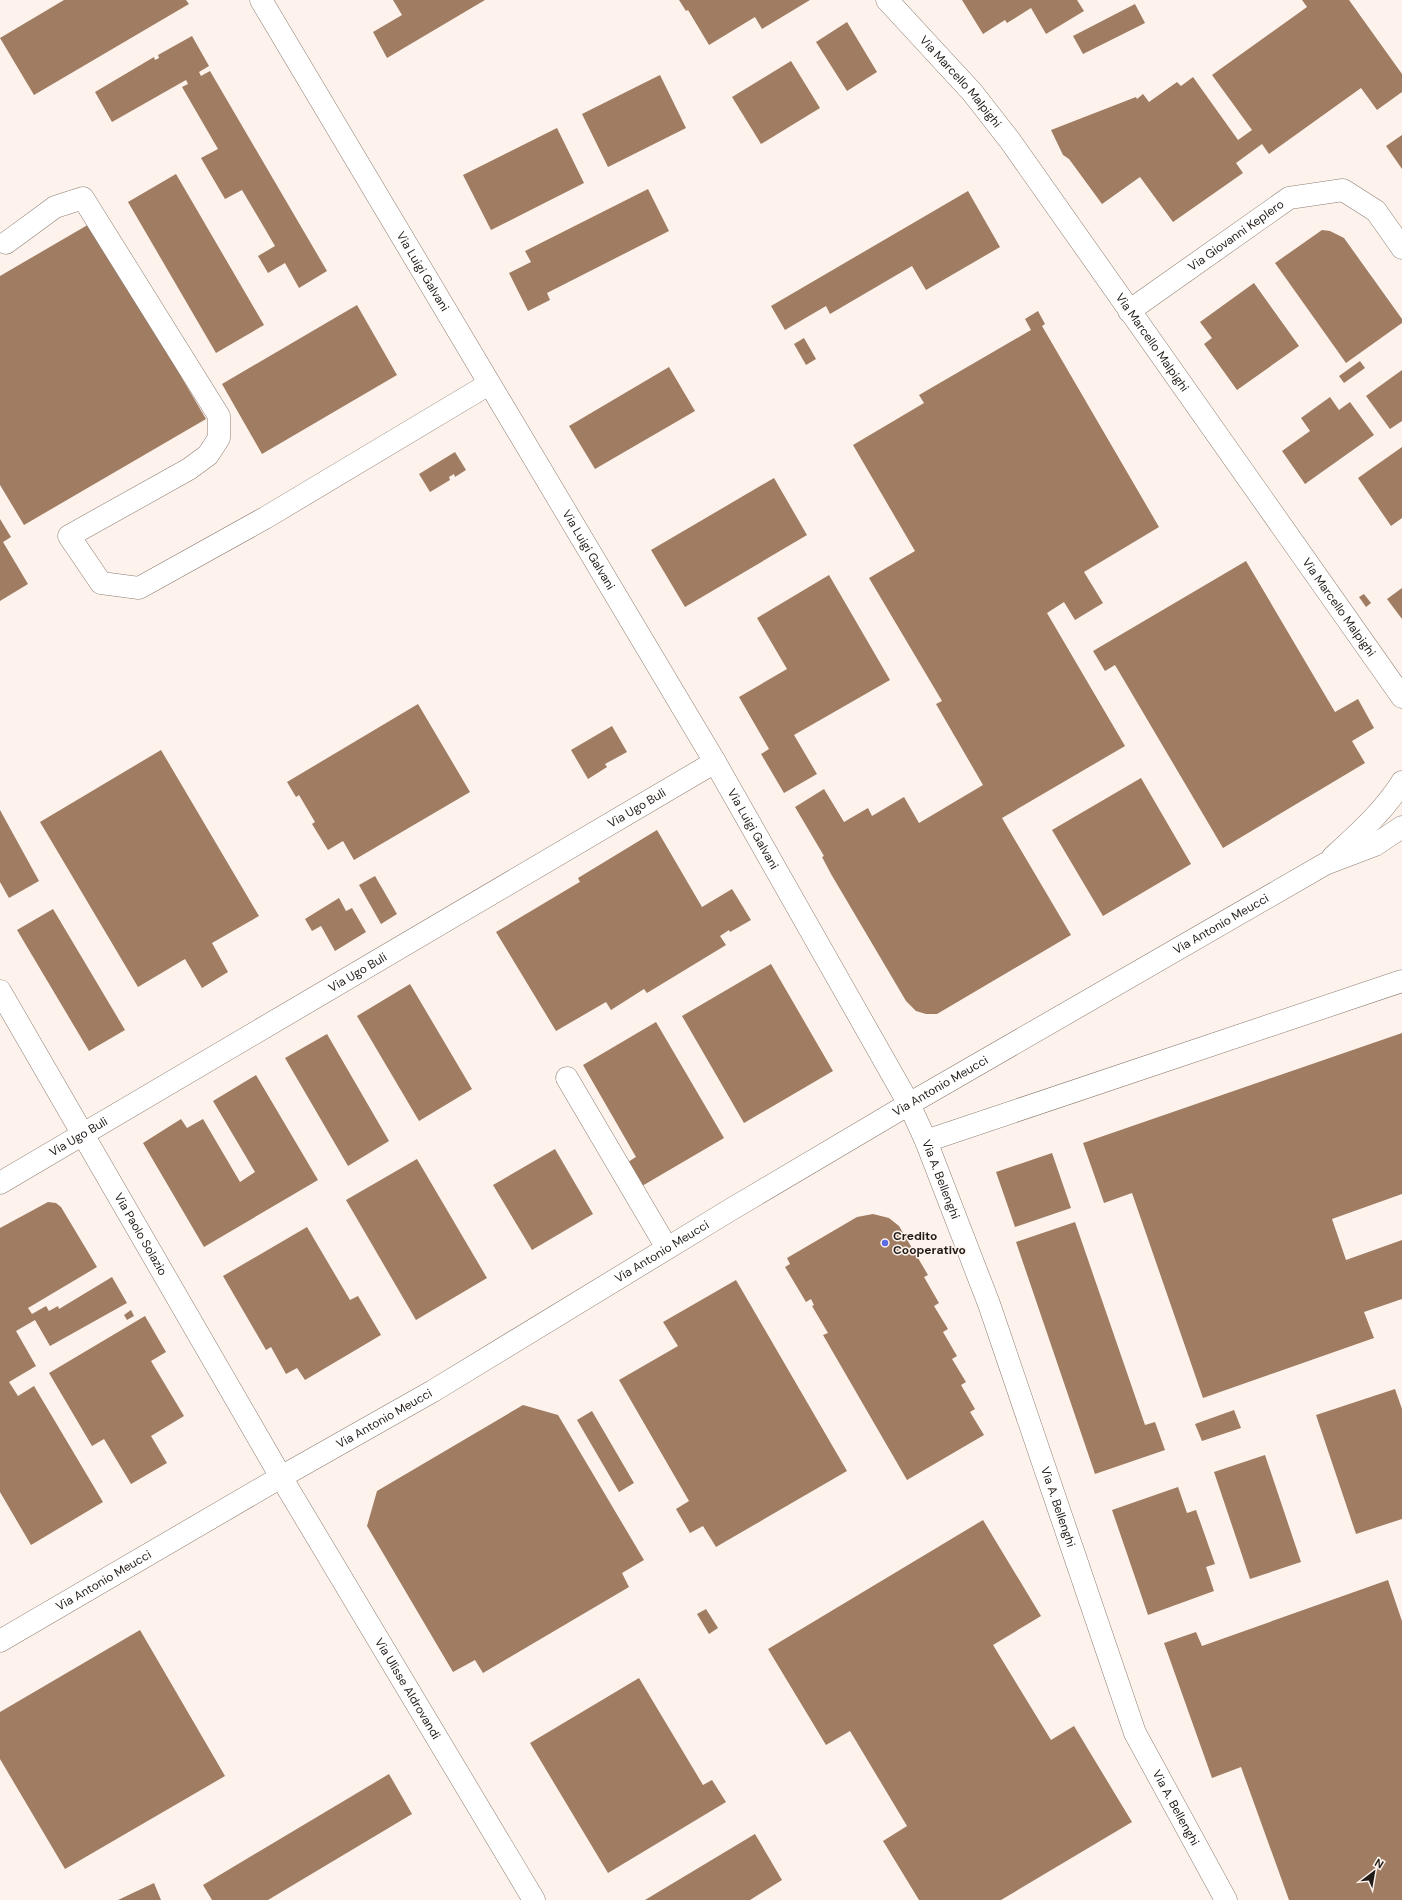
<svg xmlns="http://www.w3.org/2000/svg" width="1402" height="1900" font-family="'DM Sans',sans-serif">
  <rect width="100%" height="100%" fill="#fef3ec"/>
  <g fill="#9f7c62">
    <path d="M64,0H186L189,4L34,95L0,38Z"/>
    <path d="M393,0H485L387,58L373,32L402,15Z"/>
    <path d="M679,0H810L762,29L755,17L709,45L688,10L686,11Z"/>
    <path d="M962,0H1077L1084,11L1046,34L1031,8L1007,23L1005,20L983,34Z"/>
    <path d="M1302,0H1349L1402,74V92L1377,110L1361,88L1269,154L1262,144L1236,163L1243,173L1173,222L1140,177L1102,204L1069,159L1063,155L1051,130L1136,97L1137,99L1143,94L1149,102L1177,82L1181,86L1193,77L1238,140L1252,130L1212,75L1307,7Z"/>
    <path d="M1135,4L1145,23L1083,54L1073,36Z"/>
    <path d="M847,22L877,72L847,91L816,42Z"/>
    <path d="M192,36L209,66L199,72L201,76L210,71L327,271L299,288L285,263L268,273L258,256L275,246L242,190L225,199L201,158L218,149L182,87L188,84L186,80L112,122L95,92L154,57L155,60L159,58L158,55Z"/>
    <path d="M791,61L820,108L761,144L732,97Z"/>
    <path d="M660,75L686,128L608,167L582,114Z"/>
    <path d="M557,128L584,183L491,230L463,175Z"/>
    <path d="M1402,135V169L1386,146Z"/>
    <path d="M176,174L264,325L216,353L128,202Z"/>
    <path d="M648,189L669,231L547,293L550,300L528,311L509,273L531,262L525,251Z"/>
    <path d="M968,191L1000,247L926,290L912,266L830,314L826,306L785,330L771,306Z"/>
    <path d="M91,223L206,419L24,525L0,485V276Z"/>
    <path d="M1322,230L1330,231L1344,238L1402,319V323L1346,363L1275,263Z"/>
    <path d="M1254,283L1299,346L1237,390L1204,344L1212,338L1200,322Z"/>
    <path d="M357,305L397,375L262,454L222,384Z"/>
    <path d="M1038,311L1045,324L1042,326L1159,527L1084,572L1103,603L1075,620L1064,602L1047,613L1125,746L1002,818L1071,935L937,1014H926L916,1011L906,1001L831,874L822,857L824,856L795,807L824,789L844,822L868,808L872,816L904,797L919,823L983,785L936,704L942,701L869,578L915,551L853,445L924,403L919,395L1031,330L1025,319Z"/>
    <path d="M804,338L816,359L806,365L794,344Z"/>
    <path d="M1360,361L1365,368L1344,383L1339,376Z"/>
    <path d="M669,367L695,411L595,469L569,426Z"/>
    <path d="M1402,370V421L1390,429L1366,396Z"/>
    <path d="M1330,397L1339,410L1350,402L1374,435L1305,484L1282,451L1310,431L1301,418Z"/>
    <path d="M1402,447V518L1391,526L1358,478Z"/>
    <path d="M455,452L466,470L455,477L454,474L449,477L450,480L430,492L419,474Z"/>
    <path d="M774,478L807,535L685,607L651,550Z"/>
    <path d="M0,519L11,537L3,542L28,584L0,601Z"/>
    <path d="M1246,561L1335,712L1358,699L1374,728L1352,741L1365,763L1223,848L1115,665L1105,671L1093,651Z"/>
    <path d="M829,575L890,680L794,735L817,774L784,793L761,754L769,749L739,697L787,669L757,618Z"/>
    <path d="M1402,588V619L1387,599Z"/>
    <path d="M1364,594L1371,603L1366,607L1359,597Z"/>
    <path d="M418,704L470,792L354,860L343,841L328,850L312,824L315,822L299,795L296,797L287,782Z"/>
    <path d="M612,726L627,752L605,764L607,767L588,779L571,750Z"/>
    <path d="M161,750L259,916L212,943L228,972L202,988L185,959L138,987L40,822Z"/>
    <path d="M1141,778L1191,864L1103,916L1052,830Z"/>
    <path d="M0,810L39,881L9,898L0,882Z"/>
    <path d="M657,830L702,907L732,889L751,920L730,932L729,930L720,936L726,945L647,993L644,989L611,1010L606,1002L556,1031L496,932L578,883L580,882L578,878Z"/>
    <path d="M375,876L397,914L381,924L359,885Z"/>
    <path d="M339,898L346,911L352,908L366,932L335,951L321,926L312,931L305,919Z"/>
    <path d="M53,909L125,1030L89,1051L17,930Z"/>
    <path d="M771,964L833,1071L744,1123L682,1016Z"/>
    <path d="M410,984L472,1089L419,1121L357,1016Z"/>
    <path d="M656,1022L724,1138L642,1186L628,1162L636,1157L583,1065Z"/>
    <path d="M1402,1033V1194L1332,1219L1346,1260L1402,1240V1299L1364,1312L1374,1338L1203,1398L1132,1193L1104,1203L1083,1143Z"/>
    <path d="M327,1034L389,1141L348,1166L285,1058Z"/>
    <path d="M256,1075L318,1180L204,1247L143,1143L181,1119L187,1128L203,1119L240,1182L255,1172L213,1101Z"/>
    <path d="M555,1149L593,1214L532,1250L493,1185Z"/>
    <path d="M1052,1153L1071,1208L1015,1227L996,1172Z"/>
    <path d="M417,1159L487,1278L416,1320L346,1200Z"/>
    <path d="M48,1202L56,1203L61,1207L97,1267L28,1308L32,1314L46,1306L49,1311L58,1306L59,1309L112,1277L127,1303L50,1346L35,1320L16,1331L36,1366L9,1382L18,1396L34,1386L103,1502L31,1545L0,1492V1228Z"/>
    <path d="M873,1214L889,1218L899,1226L928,1275L924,1277L939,1303L934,1306L948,1329L943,1332L957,1356L952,1359L966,1382L961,1385L975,1409L970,1412L984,1435L907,1480L823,1335L828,1333L812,1306L814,1305L811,1299L806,1302L785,1267L790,1264L787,1258L857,1217Z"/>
    <path d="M1075,1222L1145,1425L1155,1422L1165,1450L1095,1474L1016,1242Z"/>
    <path d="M307,1227L350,1300L358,1296L381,1335L305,1380L297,1368L286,1374L271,1347L266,1350L223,1276Z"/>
    <path d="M736,1280L847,1471L716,1547L703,1526L690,1533L676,1509L689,1501L619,1380L678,1346L663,1322Z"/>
    <path d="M131,1310L134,1316L127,1320L124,1315Z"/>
    <path d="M145,1316L166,1352L151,1361L184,1416L151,1436L167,1463L131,1484L104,1439L92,1446L49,1373Z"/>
    <path d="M1395,1389L1402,1409V1519L1356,1534L1316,1415Z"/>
    <path d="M523,1405L558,1415L644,1560L622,1573L629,1587L483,1673L475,1660L453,1672L367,1526L377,1491Z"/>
    <path d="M1234,1410L1241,1428L1202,1441L1195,1424Z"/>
    <path d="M592,1411L634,1483L619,1492L577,1420Z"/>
    <path d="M1265,1455L1301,1562L1250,1579L1214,1472Z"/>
    <path d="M1178,1487L1187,1513L1196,1510L1215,1564L1206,1567L1214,1591L1148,1615L1112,1510Z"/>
    <path d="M983,1520L1041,1616L993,1645L1051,1740L1074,1726L1132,1822L1001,1900H919L883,1841L907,1826L850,1731L826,1745L768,1649Z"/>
    <path d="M1388,1580L1402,1621V1900H1289L1241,1767L1212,1778L1164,1643L1196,1632L1202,1646Z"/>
    <path d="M706,1609L718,1628L709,1634L697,1614Z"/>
    <path d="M140,1630L225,1776L65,1869L0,1759V1712Z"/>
    <path d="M639,1678L703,1785L712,1780L726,1802L608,1873L530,1743Z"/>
    <path d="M389,1774L412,1814L268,1900H212L203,1885Z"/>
    <path d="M755,1834L782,1880L750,1900H645Z"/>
    <path d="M154,1883L161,1900H118Z"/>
  </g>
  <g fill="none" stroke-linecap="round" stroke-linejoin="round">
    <defs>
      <g id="minor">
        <path id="s1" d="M261,0L715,762L909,1104L926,1141L989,1304L1135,1733L1226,1900"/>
        <path id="s2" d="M887,0L972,92L1011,142L1402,697"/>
        <path d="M6,243L55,207L83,198L219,416V438L208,455L189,469L69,536L101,583L139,588L265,518L489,384"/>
        <path id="s3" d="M1129,311L1289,198L1343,190L1376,211L1402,248"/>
        <path d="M1333,857C1358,834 1384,811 1402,782"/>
        <path id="s4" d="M0,991L281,1477L534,1900"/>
        <path d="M567,1078L667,1248"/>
        <path d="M926,1141L1402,981"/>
        <path id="s5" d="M0,1183L715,762"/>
        <path id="s6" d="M0,1641L281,1477L433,1391L730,1210L909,1104L1325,864L1375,845L1402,827"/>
      </g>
    </defs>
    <use href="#minor" stroke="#8c7d72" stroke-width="23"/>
    <use href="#minor" stroke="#fff" stroke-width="22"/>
  </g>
  <circle fill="#5c6ce3" stroke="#fef3ec" stroke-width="1.5" cx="885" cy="1243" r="4"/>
  <g text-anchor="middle" stroke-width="3" stroke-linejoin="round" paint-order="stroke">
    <g font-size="12" fill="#211b17" stroke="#fef3ec">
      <text dy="4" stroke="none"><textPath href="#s2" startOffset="110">Via Marcello Malpighi</textPath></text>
      <text dy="4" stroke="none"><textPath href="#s3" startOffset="131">Via Giovanni Keplero</textPath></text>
      <text dy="4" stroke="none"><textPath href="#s1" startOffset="316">Via Luigi Galvani</textPath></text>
      <text dy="4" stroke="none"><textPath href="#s2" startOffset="434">Via Marcello Malpighi</textPath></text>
      <text dy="4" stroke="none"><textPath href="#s1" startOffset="640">Via Luigi Galvani</textPath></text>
      <text dy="4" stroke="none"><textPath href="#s2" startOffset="758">Via Marcello Malpighi</textPath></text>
      <text dy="4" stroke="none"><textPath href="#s5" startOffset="739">Via Ugo Buli</textPath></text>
      <text dy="4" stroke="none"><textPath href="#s1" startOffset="964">Via Luigi Galvani</textPath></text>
      <text dy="4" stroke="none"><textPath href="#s6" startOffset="1416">Via Antonio Meucci</textPath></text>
      <text dy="4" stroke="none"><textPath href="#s5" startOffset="415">Via Ugo Buli</textPath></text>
      <text dy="4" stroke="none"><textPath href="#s6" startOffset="1092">Via Antonio Meucci</textPath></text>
      <text dy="4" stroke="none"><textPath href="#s5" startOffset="91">Via Ugo Buli</textPath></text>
      <text dy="4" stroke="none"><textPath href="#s1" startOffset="1362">Via A. Bellenghi</textPath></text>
      <text dy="4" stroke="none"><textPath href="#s4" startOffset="281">Via Paolo Solazio</textPath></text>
      <text dy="4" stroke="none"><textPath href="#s6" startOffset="768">Via Antonio Meucci</textPath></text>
      <text dy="4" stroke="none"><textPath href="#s6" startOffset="444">Via Antonio Meucci</textPath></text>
      <text dy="4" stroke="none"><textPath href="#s1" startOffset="1710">Via A. Bellenghi</textPath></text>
      <text dy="4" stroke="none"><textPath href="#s6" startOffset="120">Via Antonio Meucci</textPath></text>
      <text dy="4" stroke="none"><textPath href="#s4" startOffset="808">Via Ulisse Aldrovandi</textPath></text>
      <text dy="4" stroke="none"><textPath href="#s1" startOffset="2034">Via A. Bellenghi</textPath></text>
    </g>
    <g font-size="12" font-weight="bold" fill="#211b17" stroke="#fef3ec" text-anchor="start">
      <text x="893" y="1240">Credito<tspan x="893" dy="14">Cooperativo</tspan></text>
    </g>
  </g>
  <g transform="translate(1374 1872) rotate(31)" stroke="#fef3ec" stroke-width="3" paint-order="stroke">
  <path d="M0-3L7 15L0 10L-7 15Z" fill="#211b17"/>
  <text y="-6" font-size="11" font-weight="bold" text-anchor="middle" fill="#211b17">N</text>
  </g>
</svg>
